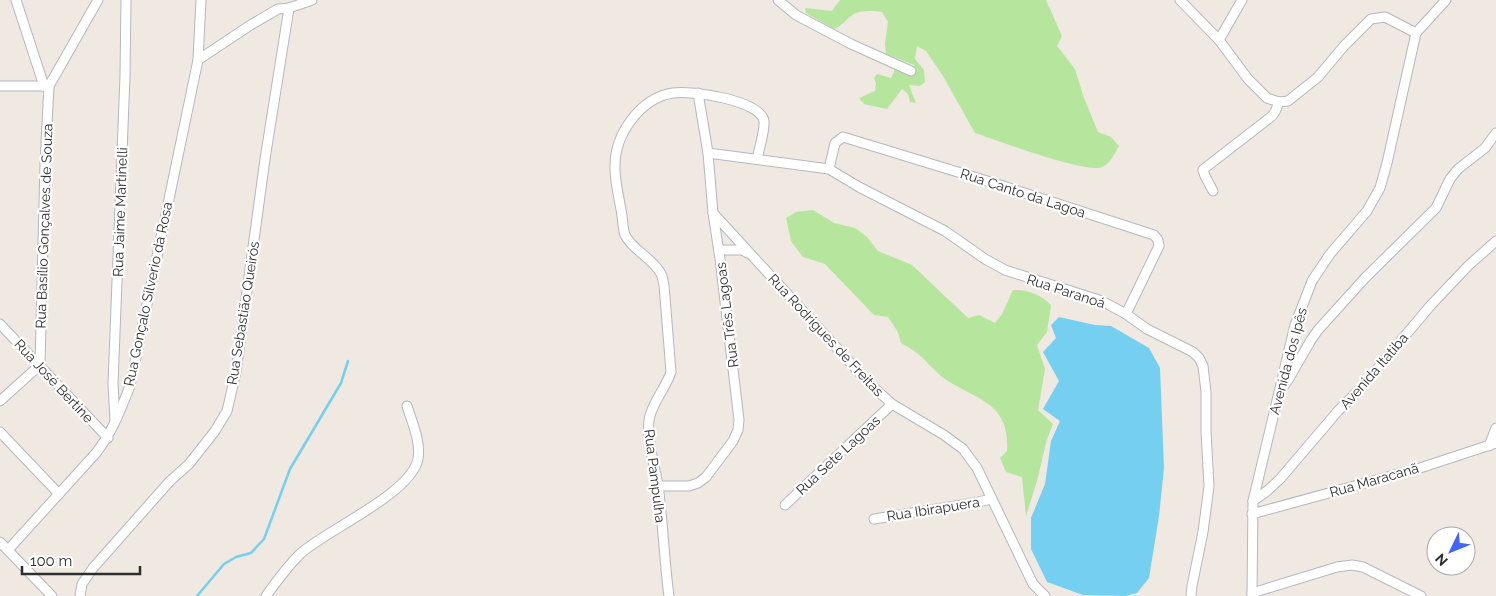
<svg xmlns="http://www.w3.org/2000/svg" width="1496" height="596" font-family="Raleway,sans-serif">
  <rect width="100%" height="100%" fill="#efe9e1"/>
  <g fill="#b6e59e">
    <path d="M840,0H1046L1062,36L1057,46L1075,69L1084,98L1098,132L1111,137L1119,146C1115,153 1110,164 1102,167C1086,174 996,140 975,133L943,76L926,51L917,46L915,59L924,70L925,82L920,86L909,85L916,103L910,102L908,94L902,89L887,109L864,104L859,98L875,91L876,83L874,78L877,74L891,78L894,72V68L908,74L916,71L914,65L886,54L885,43L888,22L882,12C873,11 862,10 854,14C846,19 843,25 834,29L806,13L805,8L832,11Z"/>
    <path d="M813,210L834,223L855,228L867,237L878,251L912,265L968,318L979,315L995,323L1002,314L1013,290C1029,290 1039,294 1051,305L1047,332L1037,345L1045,369L1038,410L1053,424L1047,439L1037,481L1026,516L1022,477L1006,472L1000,458L1007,451C1010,402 978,401 945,379C935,372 927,361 917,353C912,349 906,346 901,343L898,332L888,317L874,315L825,264L803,257L791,241L786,218L796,212Z"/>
  </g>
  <path fill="#75cff0" d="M1059,317L1095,325L1111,326L1149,348L1160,368L1164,468L1159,516L1149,578L1137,593L1125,596L1083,595L1047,582L1031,549V518L1045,484L1051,441L1060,421L1043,409L1059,381L1043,352L1056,338L1051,325Z"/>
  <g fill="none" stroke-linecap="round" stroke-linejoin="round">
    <path stroke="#75cff0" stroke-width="2.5" d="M197,596L224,564L236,557L251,553L264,539L290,469L341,383L348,361"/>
    <defs>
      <g id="minor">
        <path d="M16,0L44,86"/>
        <path d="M778,0L796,15L851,44L911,71"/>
        <path d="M1180,0L1219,40L1248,79L1267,98L1279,102L1288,101L1318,77L1344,46L1371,19L1385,17L1416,33"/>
        <path d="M1219,40L1242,0"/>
        <path d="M198,60L249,26L278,9L289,8L312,0"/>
        <path d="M0,86H49"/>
        <path d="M708,153L829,169L859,187L945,231L985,259L1005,270L1102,301L1126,314L1147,329L1193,352L1199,358L1203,366L1206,392V432L1209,486L1203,532L1192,586L1191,596"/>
        <path d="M829,169L835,143L843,137L997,184L1154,235L1158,240L1159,246L1126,314"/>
        <path d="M1213,191L1205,176L1203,170L1205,168L1272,116L1275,112L1279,102"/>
        <path d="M713,213L869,383L892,404L944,435L963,449L977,468L1033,584L1045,596"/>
        <path d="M719,250H742L748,253"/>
        <path d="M0,324L108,438"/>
        <path d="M40,365L45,163L49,86L98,0"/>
        <path d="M1280,391L1288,380L1311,340L1318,330L1365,278L1436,208L1450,179L1458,169L1485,148L1496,133"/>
        <path d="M0,401L40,365"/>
        <path d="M115,420L113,384L125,76L126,0"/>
        <path d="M0,432L59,494"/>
        <path d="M1489,446L1496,428"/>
        <path d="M658,486H689L698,483L706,477L733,441L738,430L739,420L720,259L713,213L708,153L698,93"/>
        <path d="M1253,501L1267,491L1280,479L1338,411L1361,388L1431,305L1468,266L1496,241"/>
        <path d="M785,505L892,404"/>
        <path d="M1252,514L1420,468L1496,443"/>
        <path d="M874,519L974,503L991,499"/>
        <path d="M0,542L52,596"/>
        <path d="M8,550L96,453C113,431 120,411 130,386L198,60L201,0"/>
        <path d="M1252,593L1337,567L1352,565L1363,567L1421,596"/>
        <path d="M80,596L82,584L93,568L170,481L189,464L215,431L227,411L236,372L265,159L289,8"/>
        <path d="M266,596C276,582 287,567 300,554C326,530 411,494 418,459C421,442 412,422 407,406"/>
        <path d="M669,596C664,559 663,522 658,485C655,468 646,437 649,420C651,404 666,388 671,372L664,285C663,282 663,277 661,274C653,258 633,251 625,235C623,230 623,222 622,216C620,201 615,184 615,168C614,135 640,98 673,93C691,90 760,100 764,121C765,131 759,149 757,159"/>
        <path d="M1252,596L1253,501L1295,325L1312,281L1330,254L1367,211L1380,188L1387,163L1416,33L1446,0"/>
      </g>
    </defs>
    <use href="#minor" stroke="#b4b7c1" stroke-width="11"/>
    <use href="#minor" stroke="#fff" stroke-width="9"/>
  </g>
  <g text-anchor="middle" stroke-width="4.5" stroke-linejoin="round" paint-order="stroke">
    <g font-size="14" fill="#2e2e2e" stroke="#fff">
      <text transform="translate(1023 193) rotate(18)" y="5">Rua Canto da Lagoa</text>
      <text transform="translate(120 212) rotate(-88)" y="5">Rua Jaime Martinelli</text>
      <text transform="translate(44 226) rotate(-88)" y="5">Rua Basílio Gonçalves de Souza</text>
      <text transform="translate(1066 291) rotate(18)" y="5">Rua Paranoá</text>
      <text transform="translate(148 294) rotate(-78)" y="5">Rua Gonçalo Silverio da Rosa</text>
      <text transform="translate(243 313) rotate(-81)" y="5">Rua Sebastião Queirós</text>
      <text transform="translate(727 315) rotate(-97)" y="5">Rua Três Lagoas</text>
      <text transform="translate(826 335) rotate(47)" y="5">Rua Rodrigues de Freitas</text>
      <text transform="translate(1288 361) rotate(-75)" y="5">Avenida dos Ipês</text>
      <text transform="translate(1374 371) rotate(-49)" y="5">Avenida Itatiba</text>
      <text transform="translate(54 381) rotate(47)" y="5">Rua José Bertine</text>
      <text transform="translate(838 455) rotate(-43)" y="5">Rua Sete Lagoas</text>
      <text transform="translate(655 476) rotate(83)" y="5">Rua Pampulha</text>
      <text transform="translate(1374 480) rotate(-16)" y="5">Rua Maracanã</text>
      <text transform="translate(933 509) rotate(-9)" y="5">Rua Ibirapuera</text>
    </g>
  </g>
  <g transform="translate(1451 551) rotate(227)"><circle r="24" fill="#ffffff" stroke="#ababab"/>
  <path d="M0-4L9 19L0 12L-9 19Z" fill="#4264fb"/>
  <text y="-8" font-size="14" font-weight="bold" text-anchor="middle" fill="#2e2e2e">N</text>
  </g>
  <path d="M22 566v8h118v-8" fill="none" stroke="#2e2e2e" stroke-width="2.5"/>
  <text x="30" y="566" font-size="15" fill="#2e2e2e" stroke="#ffffff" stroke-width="4" paint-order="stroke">100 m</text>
</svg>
